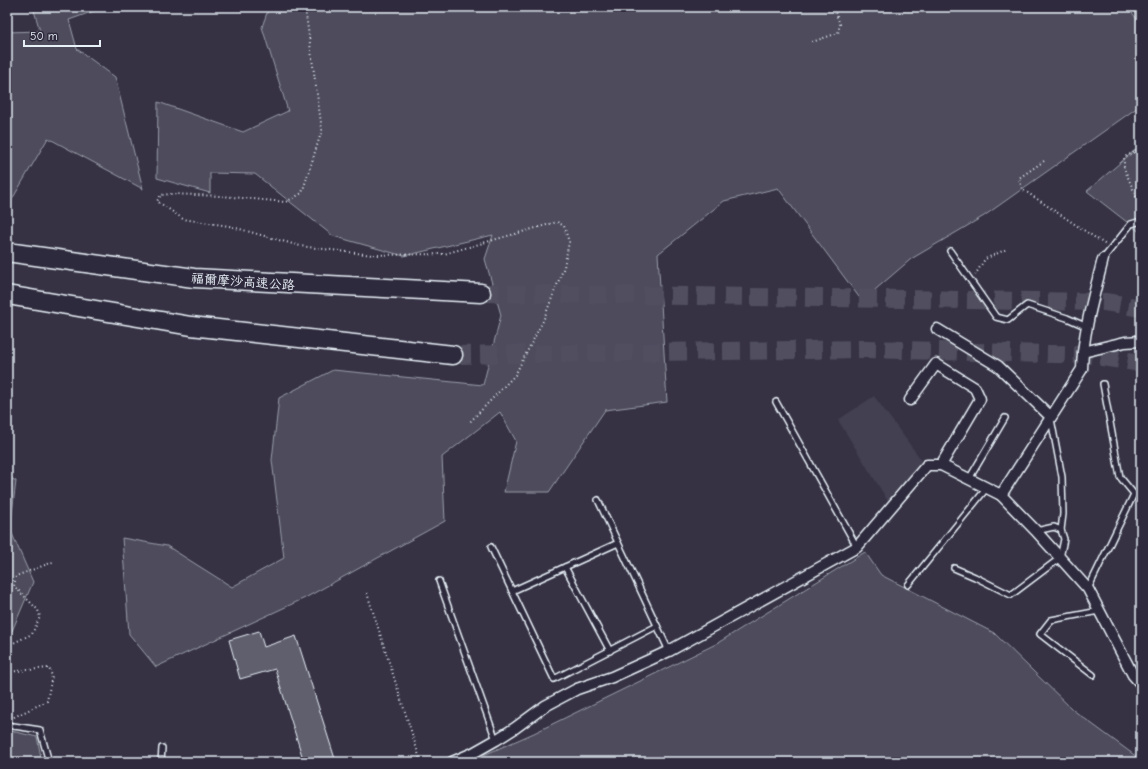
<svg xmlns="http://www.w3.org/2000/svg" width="1148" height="769" font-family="'Comic Neue','LXGW WenKai TC',sans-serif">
  <rect width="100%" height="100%" fill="#363244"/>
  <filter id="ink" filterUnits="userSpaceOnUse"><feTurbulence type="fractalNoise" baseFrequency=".025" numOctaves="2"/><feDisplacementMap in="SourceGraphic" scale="8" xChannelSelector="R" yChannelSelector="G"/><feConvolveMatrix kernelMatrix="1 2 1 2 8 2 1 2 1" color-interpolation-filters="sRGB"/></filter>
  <g filter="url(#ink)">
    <path fill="#433f51" d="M874,396L923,462L889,503L838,420Z"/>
    <g fill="#4d4b5c" stroke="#9a9eaa">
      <path d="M33,7H105L69,20L77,49L115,77L143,189L48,138L7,208V32L40,31Z"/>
      <path d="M269,7H1128L1141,25V105L984,216L911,259L862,301L778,188L724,201L658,254L667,402L605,410L549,492H504L516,441L500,412L442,457L445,521L305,598L156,667L129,634L122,538L167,546L232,587L284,558L272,460L279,398L333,370L483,385L501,315L485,259L493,235L404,256L333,236L255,174L210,173V193L157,178L158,102L243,132L288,111L262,27Z"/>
      <path d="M1141,145V233L1087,191Z"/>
      <path d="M7,476L16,481L10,529L33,582L12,631H7Z"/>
      <path d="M865,552L881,575L994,633L1073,710L1141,760V762H468L534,733L716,644Z"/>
      <path d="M7,730L37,737L42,762H7Z"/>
    </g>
    <path fill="#605e6e" stroke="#e8f1f8" d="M259,631L264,647L296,636L336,762H304L275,669L240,679L229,640Z"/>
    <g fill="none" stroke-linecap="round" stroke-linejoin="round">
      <g stroke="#514f5f" stroke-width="18" stroke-dasharray="18 9" stroke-linecap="butt">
        <path d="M481,293L1105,302L1141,308"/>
        <path d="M453,355L865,349L1089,355L1141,363"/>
      </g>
      <defs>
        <g id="service">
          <path d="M950,251L996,317L1008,320L1027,305L1067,318L1085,326V329"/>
          <path d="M1103,259L1131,224L1141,221"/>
          <path d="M776,402L857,547"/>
          <path d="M969,479L1005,418"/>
          <path d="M598,500L669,651"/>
          <path d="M1036,531L1054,527L1061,530"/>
          <path d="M491,547L554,679L657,626"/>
          <path d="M565,567L610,651"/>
          <path d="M954,568L975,577L1011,595L1060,558L1064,539L1061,530L1063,514L1062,477L1051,419"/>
          <path d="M439,581L496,740"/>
          <path d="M908,585L986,489"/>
          <path d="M1088,589L1134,494L1120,477L1103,384"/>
          <path d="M512,591L618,543"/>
          <path d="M1093,675L1040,634L1051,620L1099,611"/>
          <path d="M7,725L40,730L49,762"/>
          <path d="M161,762L162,748"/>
        </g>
        <g id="minor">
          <path d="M937,329L998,366L1050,416"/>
          <path d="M1083,352L1125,342L1141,341"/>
          <path d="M910,400L936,364L975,388L980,399L941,465"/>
          <path d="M1001,495L1082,369C1083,332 1094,295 1103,259"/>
          <path d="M452,762L473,753L496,740L515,728L545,706L577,689L612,677L669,651L857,547L927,465H941L1001,495L1036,531L1088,589L1133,675L1141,684"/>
        </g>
        <g id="motorway">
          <path d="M7,252L194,278L481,293"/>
          <path d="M7,295L191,326L453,355"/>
        </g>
      </defs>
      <use href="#service" stroke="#e8f1f8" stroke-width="8"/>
      <use href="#minor" stroke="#e8f1f8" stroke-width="13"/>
      <use href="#motorway" stroke="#e8f1f8" stroke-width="21"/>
      <g stroke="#e8f1f8" stroke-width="2" stroke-dasharray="1 3" stroke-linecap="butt">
        <path d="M309,7L306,15L322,130L302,193L286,202L221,196L171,194L161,195L157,201L183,219L229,226L300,246L372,255L444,254L557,222L564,226L569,242L564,267L543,321L515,375L469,423"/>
        <path d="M812,42L838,33L840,24L833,7"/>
        <path d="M1141,149L1124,157V168L1141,208"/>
        <path d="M1044,161L1019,178L1022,189L1106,245"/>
        <path d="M975,275L985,259L1007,249"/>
        <path d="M367,593L421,762"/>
        <path d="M7,646L32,634L40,617L38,610L14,586L16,576L53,562"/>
        <path d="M7,672L49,668L52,676L47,701L12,718"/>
      </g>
      <use href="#service" stroke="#2f2a3d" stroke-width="5"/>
      <use href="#minor" stroke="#2f2a3d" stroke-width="10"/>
      <use href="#motorway" stroke="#2f2a3d" stroke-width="18"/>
    </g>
  </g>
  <g text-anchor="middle" stroke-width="3" stroke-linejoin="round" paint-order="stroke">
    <g font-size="13" fill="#e8f1f8" stroke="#2f2a3d">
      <text transform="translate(243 281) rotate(4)" y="5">福爾摩沙高速公路</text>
    </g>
  </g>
  <rect width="1148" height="769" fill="none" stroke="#2f2a3d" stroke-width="24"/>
  <rect x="12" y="12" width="1124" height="745" fill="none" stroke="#e8f1f8" stroke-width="1.5" filter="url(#ink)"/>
  <path d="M24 40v6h76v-6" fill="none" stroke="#e8f1f8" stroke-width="2"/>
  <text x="30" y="40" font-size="12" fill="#e8f1f8" stroke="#2f2a3d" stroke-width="3" paint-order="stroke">50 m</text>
</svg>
